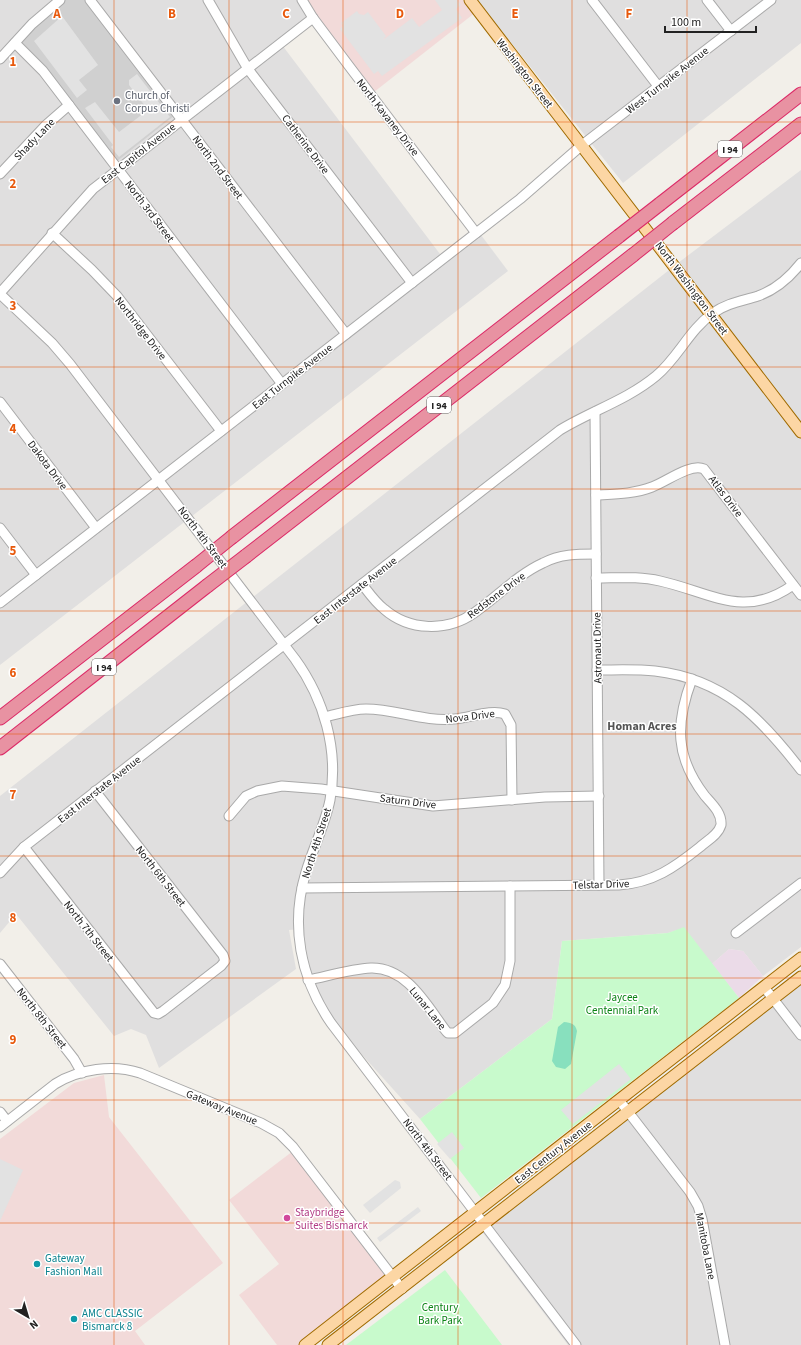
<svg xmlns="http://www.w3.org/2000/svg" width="801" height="1345" font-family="'Source Sans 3',sans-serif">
  <rect width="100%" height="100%" fill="#f2efe9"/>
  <g fill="#e0dfdf">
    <path d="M0,0H305L314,13L279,41L440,254L475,227L508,271L0,665Z"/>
    <path d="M467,0H801V43L623,183L482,6L476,12Z"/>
    <path d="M801,170V947L763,976L743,951L729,949L712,964L684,928L668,933L562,941L552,1019L420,1119L356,1048L329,1013L317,989L310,968L302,929L289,930L296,969L159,1068L146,1035L131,1029L114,1036L16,914L0,933V796L678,263Z"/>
    <path d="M801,982V1345H568L480,1229Z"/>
  </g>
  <g fill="#f2dad9">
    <path d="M305,0H467L476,12L374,92Z"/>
    <path d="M104,1075L109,1117L223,1263L135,1331L145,1345H0V1139L74,1083Z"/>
    <path d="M293,1151L389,1275L298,1345H277L239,1295L279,1264L229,1200Z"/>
  </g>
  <path fill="#ebdbe8" d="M729,949L743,951L763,976L739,998L712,964Z"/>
  <path fill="#d0d0d0" d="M63,0H86L175,115L116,162L18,42Z"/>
  <g fill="#c8facc">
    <path d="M684,927L739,998L481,1198L420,1119L552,1019L562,941L668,933Z"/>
    <path d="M445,1270L502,1345H346Z"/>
  </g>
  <path fill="#88e0be" d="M564,1022C571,1023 575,1023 577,1031L571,1064L565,1069L556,1067L552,1061L558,1027Z"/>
  <g fill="#e2e2e2">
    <path d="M435,0H457L461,5L456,9L462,18L382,76L378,71L374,74L340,29L343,26L341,23L357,11L359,14L364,15L368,12L386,36L383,40L412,18L419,27L442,10Z"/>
    <path d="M62,16L98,65L79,80L87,90L77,98L34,41Z"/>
    <path d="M137,74L170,117L119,157L111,147L113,145L85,108L95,102L119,132L148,110L129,85V80Z"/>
    <path d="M619,1064L631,1079L573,1124L561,1110Z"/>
    <path d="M452,1132L464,1148L450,1159L437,1144Z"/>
    <path d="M0,1159L23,1170L0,1221Z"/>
    <path d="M395,1180L400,1182L401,1188L370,1213L363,1205Z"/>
    <path d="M418,1207L421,1211L380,1242L377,1238Z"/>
  </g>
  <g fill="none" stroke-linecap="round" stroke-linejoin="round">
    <defs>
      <g id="minor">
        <path d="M90,0L346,334"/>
        <path d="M208,0L248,69L412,283"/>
        <path d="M302,0L313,18L349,66L476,233"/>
        <path d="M592,0L658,86"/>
        <path d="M707,0L731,31"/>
        <path d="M15,43L43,71L282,384"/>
        <path d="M0,59L32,24L60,0"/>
        <path d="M0,174L45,126L69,105"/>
        <path d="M52,233L92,270L117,296L221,431"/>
        <path d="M0,293L93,189L313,18"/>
        <path d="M0,294L52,343L70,364L295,659C324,699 339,750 330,800C325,825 313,848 306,872C290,924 300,978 331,1023L576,1345"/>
        <path d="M0,402L96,528"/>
        <path d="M595,412L599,885"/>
        <path d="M596,495C615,494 634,494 652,487C666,482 690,463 704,469L801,595"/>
        <path d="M0,528L36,575"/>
        <path d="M596,578C618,578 639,576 660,581C710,592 744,620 793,585"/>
        <path d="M362,584C369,593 375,602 384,609C409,631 447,632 474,613C497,597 517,575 543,563C560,554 577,554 596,554"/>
        <path d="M0,603L520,199L582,145L771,0"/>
        <path d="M597,670C616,670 636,669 655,671C724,679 761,718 801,770"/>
        <path d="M325,717C338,714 352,709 366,709C396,709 424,722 454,719C470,718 490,709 505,714L511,725L512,800"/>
        <path d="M229,816L246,796L257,791L282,786L321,789L433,806L545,797L599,796"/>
        <path d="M24,847L154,1013L158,1014L163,1011L221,966L225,961L223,955L95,791"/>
        <path d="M0,873L24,847L560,430C591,411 627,400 656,376C678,358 689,330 713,313C727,303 742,301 758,296C775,290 790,277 801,263"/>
        <path d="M302,888L619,885C653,883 675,867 700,847C708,840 718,835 721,825C722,813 712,804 705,796C675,757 675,724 692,679"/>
        <path d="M736,933L801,883"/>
        <path d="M0,964L74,1059L82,1073"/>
        <path d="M308,980C328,976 351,969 371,968C407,967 427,1006 446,1031L448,1033H455L493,1003L505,985L510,961V886"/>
        <path d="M764,987L801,1035"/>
        <path d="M619,1100L690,1192L698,1206L702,1219L725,1345"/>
        <path d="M0,1112L7,1121"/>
        <path d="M0,1127L55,1084C79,1069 113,1064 140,1073L261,1123L279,1133L293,1147L402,1289"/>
      </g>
      <g id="major">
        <path d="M470,0L801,432"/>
        <path d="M305,1345L801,958"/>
        <path d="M328,1345L801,977"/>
      </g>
      <g id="highway">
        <path d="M660,204L801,94"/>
        <path d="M673,223L801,124"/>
        <path d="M232,537L619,236"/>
        <path d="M246,556L633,255"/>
        <path d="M0,718L196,566"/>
        <path d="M0,748L207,586"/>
      </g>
    </defs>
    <use href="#minor" stroke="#a9a9a9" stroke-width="11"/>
    <use href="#major" stroke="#a06b00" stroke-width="13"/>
    <use href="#highway" stroke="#dc2a67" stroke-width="15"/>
    <use href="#minor" stroke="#fff" stroke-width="9"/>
    <use href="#major" stroke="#fcd6a4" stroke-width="11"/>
    <use href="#highway" stroke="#e892a2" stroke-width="13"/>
    <defs>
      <g id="highway-bridge">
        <path d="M619,236L660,204"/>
        <path d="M633,255L673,223"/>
        <path d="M196,566L232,537"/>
        <path d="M207,586L246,556"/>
      </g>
    </defs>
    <use href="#highway-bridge" stroke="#dc2a67" stroke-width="15" stroke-linecap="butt"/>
    <use href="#highway-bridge" stroke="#e892a2" stroke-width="13"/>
  </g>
  <path fill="none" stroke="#e8590c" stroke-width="1" stroke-opacity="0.55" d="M114,0V1345M229,0V1345M343,0V1345M458,0V1345M572,0V1345M687,0V1345M0,122H801M0,245H801M0,367H801M0,489H801M0,611H801M0,734H801M0,856H801M0,978H801M0,1100H801M0,1223H801"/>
  <circle fill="#6b7280" stroke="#fff" stroke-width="1.5" cx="117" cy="101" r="4"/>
  <circle fill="#d1479c" stroke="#fff" stroke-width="1.5" cx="287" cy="1218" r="4"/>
  <g fill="#0f9aa8" stroke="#fff" stroke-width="1.5">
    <circle cx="37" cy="1264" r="4"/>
    <circle cx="74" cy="1319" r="4"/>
  </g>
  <g text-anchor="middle" stroke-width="3" stroke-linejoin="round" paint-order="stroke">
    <g fill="#fff" stroke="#646464" stroke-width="1">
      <rect x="718" y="141" width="24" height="16" rx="3"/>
      <rect x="427" y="397" width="24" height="16" rx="3"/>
      <rect x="92" y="659" width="24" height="16" rx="3"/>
    </g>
    <g font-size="10" font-weight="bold" fill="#222">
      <text x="730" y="153">I 94</text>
      <text x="439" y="409">I 94</text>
      <text x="104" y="671">I 94</text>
    </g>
    <g font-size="11" fill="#222" stroke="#fff">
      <text transform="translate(525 73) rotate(52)" y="4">Washington Street</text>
      <text transform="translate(667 80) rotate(-38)" y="4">West Turnpike Avenue</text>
      <text transform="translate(388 117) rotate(52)" y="4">North Kavaney Drive</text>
      <text transform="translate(34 139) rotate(-46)" y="4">Shady Lane</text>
      <text transform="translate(306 144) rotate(53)" y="4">Catherine Drive</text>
      <text transform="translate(138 153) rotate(-38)" y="4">East Capitol Avenue</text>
      <text transform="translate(218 167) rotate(53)" y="4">North 2nd Street</text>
      <text transform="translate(150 211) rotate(53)" y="4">North 3rd Street</text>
      <text transform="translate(692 288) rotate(53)" y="4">North Washington Street</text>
      <text transform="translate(141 328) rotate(52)" y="4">Northridge Drive</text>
      <text transform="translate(292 376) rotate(-38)" y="4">East Turnpike Avenue</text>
      <text transform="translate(48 465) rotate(53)" y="4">Dakota Drive</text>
      <text transform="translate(726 496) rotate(53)" y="4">Atlas Drive</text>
      <text transform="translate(203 537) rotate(53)" y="4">North 4th Street</text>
      <text transform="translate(355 590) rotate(-38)" y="4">East Interstate Avenue</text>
      <text transform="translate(496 595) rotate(-37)" y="4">Redstone Drive</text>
      <text transform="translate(597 648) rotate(-91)" y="4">Astronaut Drive</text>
      <text transform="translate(470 716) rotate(-7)" y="4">Nova Drive</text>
      <text transform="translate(99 789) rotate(-38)" y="4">East Interstate Avenue</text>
      <text transform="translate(408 801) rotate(7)" y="4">Saturn Drive</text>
      <text transform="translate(316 843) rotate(-72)" y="4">North 4th Street</text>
      <text transform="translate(161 876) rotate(52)" y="4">North 6th Street</text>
      <text transform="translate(601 884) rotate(-2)" y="4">Telstar Drive</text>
      <text transform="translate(89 931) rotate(52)" y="4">North 7th Street</text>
      <text transform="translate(428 1008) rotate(51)" y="4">Lunar Lane</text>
      <text transform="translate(42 1018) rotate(52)" y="4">North 8th Street</text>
      <text transform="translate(222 1107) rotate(22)" y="4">Gateway Avenue</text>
      <text transform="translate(428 1149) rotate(53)" y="4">North 4th Street</text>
      <text transform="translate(553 1152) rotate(-38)" y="4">East Century Avenue</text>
      <text transform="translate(706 1246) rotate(79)" y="4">Manitoba Lane</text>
    </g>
    <g font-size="11" fill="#5b616d" stroke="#fff" text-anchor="start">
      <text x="125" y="99">Church of<tspan x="125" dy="13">Corpus Christi</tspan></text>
    </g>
    <g font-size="11" fill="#0c8416" stroke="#fff">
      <text x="622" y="1001">Jaycee<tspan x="622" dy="13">Centennial Park</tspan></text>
      <text x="440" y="1311">Century<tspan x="440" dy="13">Bark Park</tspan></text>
    </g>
    <g font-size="11" fill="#b23c85" stroke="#fff" text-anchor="start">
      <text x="295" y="1216">Staybridge<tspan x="295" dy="13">Suites Bismarck</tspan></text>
    </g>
    <g font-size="11" fill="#0d838f" stroke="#fff" text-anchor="start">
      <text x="45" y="1262">Gateway<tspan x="45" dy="13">Fashion Mall</tspan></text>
      <text x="82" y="1317">AMC CLASSIC<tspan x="82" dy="13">Bismarck 8</tspan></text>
    </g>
    <g font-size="12" font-weight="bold" fill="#555" stroke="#fff">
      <text x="642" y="730">Homan Acres</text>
    </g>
  </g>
  <g font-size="13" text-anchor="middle" font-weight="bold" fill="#e8590c" stroke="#fff" stroke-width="3" stroke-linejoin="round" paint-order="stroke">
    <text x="57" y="18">A</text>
    <text x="172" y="18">B</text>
    <text x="286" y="18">C</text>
    <text x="400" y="18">D</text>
    <text x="515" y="18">E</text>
    <text x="629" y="18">F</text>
    <text x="13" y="66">1</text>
    <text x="13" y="188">2</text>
    <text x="13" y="310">3</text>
    <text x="13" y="433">4</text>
    <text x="13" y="555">5</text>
    <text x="13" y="677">6</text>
    <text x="13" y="799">7</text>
    <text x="13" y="922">8</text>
    <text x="13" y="1044">9</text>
  </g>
  <g transform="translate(28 1317) rotate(142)" stroke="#ffffff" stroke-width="3" paint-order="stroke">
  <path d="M0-3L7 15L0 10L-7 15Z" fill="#222222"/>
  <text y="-6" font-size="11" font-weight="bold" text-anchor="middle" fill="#222222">N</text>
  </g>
  <path d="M665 26v6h91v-6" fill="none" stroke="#222222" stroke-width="2"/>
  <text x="671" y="26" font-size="12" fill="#222222" stroke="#ffffff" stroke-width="3" paint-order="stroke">100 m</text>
</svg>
